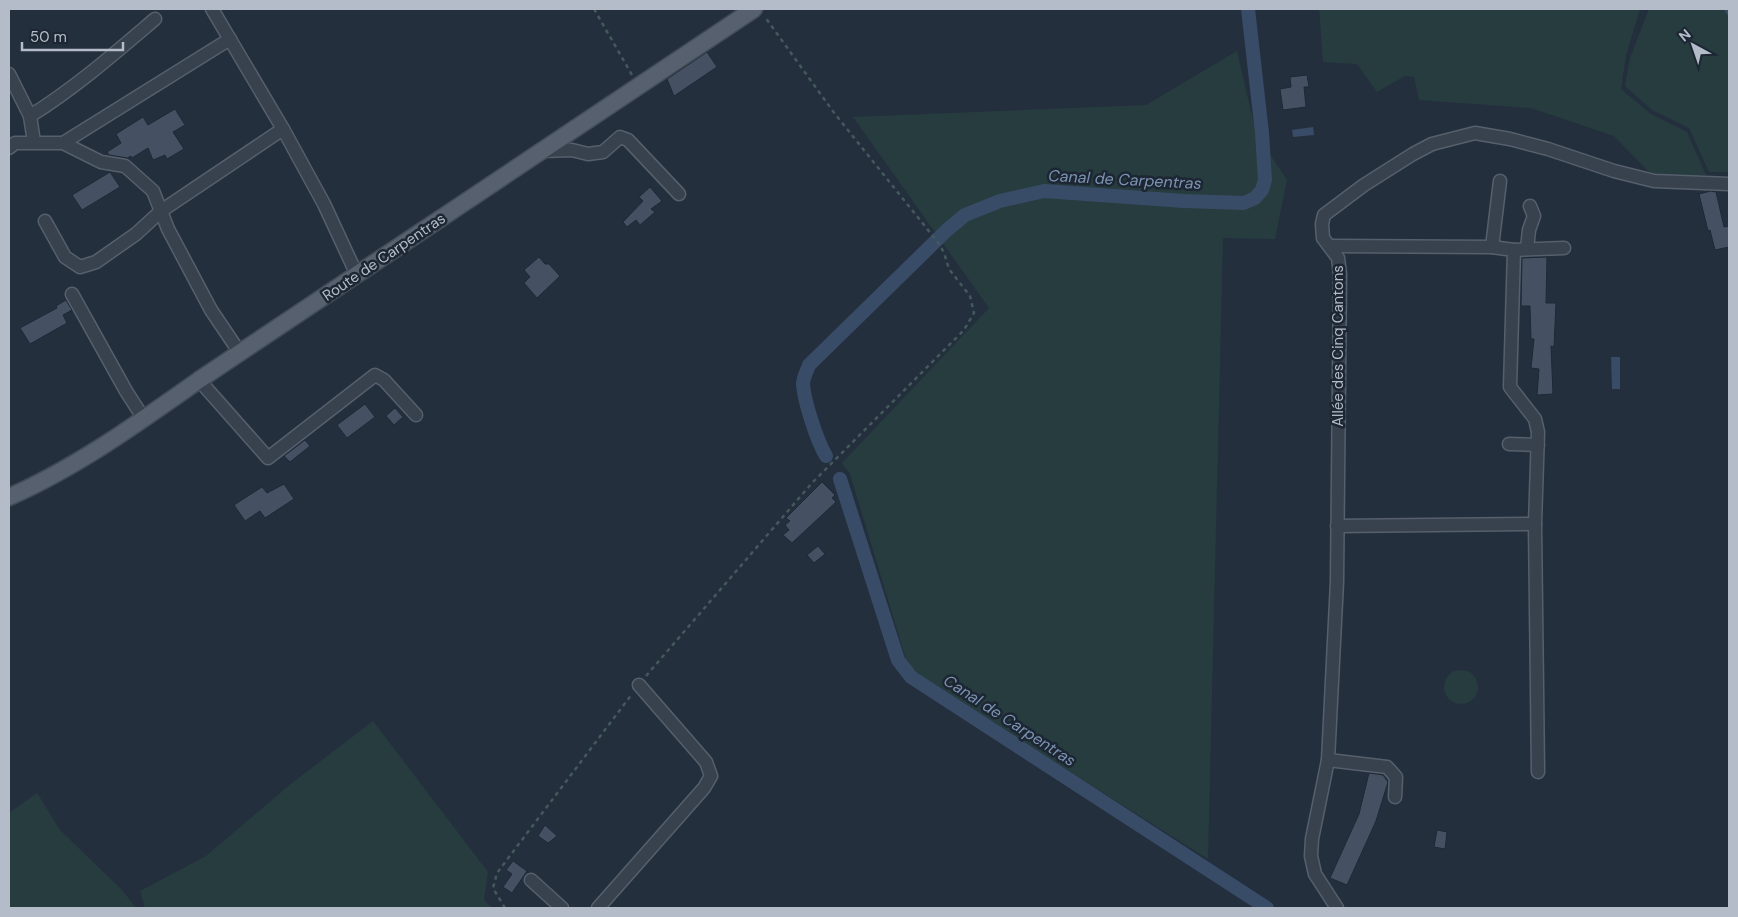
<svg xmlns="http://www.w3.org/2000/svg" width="1738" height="917" font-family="'DM Sans',sans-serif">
  <rect width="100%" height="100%" fill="#242f3e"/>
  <g fill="#263c3f">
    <path d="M1319,9H1640L1626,55L1621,89L1651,114L1687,132L1706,175H1652L1614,136L1531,108L1419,100L1414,77L1405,76L1377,92L1357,64L1323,62Z"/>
    <path d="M1649,9H1725L1729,18V172H1709L1689,128L1652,110L1625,86L1630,58Z"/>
    <path d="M1237,51L1256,133L1287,180L1275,239L1223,238L1208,859L916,675L905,656L850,474L842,463L989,308L853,117L1146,105Z"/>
    <circle cx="1461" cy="687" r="17"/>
    <path d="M373,721L488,872L484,900L492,908H145L140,891L206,856L292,783Z"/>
    <path d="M37,793L60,830L122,890L136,908H9V813Z"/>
  </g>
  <g fill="#394c67">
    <path d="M1313,127L1314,135L1293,137L1292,130Z"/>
    <path d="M1611,357H1620V389H1612Z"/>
  </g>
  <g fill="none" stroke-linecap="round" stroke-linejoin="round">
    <path stroke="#394c67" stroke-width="4" d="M1726,9L1729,14"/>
    <g stroke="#394c67" stroke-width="14">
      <path d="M826,456C817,441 804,401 803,384C803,378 807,371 809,365L947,230L965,215L1000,201L1044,191L1184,201L1244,203L1255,198L1262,190L1265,180L1262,133L1248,9"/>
      <path d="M840,479L898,660L911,677L1267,908"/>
    </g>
  </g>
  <g fill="#455162" stroke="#1f2835">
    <path d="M707,52L717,67L674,96L667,79Z"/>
    <path d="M1307,75L1309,87H1304L1306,107L1283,110L1280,89L1291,87L1290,77Z"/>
    <path d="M175,109L185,125L173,132L184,149L167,159L165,155L153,160L148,148L132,158L131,156L127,158L109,155L107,152L121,143L116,134L143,117L148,125Z"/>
    <path d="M110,172L120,187L82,210L72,195Z"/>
    <path d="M650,187L662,201L651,209L655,212L640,225L636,220L627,227L623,222L643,201L639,197Z"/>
    <path d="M1711,191L1716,192L1724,227L1729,226V247L1715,250L1710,230L1708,231L1699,194Z"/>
    <path d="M539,257L545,264H549L560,276L537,298L524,283L530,277L524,270Z"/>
    <path d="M1547,257L1546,303H1556L1554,347L1551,346L1553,394L1537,395L1539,369L1531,368L1534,339H1531L1530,306H1521L1522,258Z"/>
    <path d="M66,300L72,310L63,315L67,323L30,344L20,328L57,308L56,306Z"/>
    <path d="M365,404L375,417L347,438L337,425Z"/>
    <path d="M395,408L403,417L394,425L386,416Z"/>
    <path d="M305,440L310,446L290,462L284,456Z"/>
    <path d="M822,482L835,495L832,498L836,502L792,543L783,535L789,530L785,525L790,521L786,518Z"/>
    <path d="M284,484L294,499L265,518L260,511L245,521L234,505L262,487L267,493Z"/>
    <path d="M818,546L825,554L814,563L807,555Z"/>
    <path d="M1369,773L1383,775L1388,782L1376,821L1347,885L1330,878L1359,814Z"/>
    <path d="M545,825L557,836L548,843L538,836Z"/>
    <path d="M1437,830L1447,832L1445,849L1434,847Z"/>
    <path d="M513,861L527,871L512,893L503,887L512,874L506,870Z"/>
  </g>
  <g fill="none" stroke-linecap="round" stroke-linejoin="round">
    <defs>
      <g id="minor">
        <path d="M212,9L283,129L324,204L357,275"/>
        <path d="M9,74L30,116L34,142"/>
        <path d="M30,116C75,88 115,53 155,19"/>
        <path d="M63,143L230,39"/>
        <path d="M9,148L15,143H63L101,162L125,166L153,191L168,229L211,310L240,353"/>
        <path d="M542,151L572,150L588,154L603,152L620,137L628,140L679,194"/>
        <path d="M45,221L65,257L80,267L96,262L136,234L161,211L283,129"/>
        <path d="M1331,246L1492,247L1500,181"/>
        <path d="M1492,247L1514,250L1510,387L1535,419L1538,432L1535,524"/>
        <path d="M1527,249L1529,230L1534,216L1530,206"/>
        <path d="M1514,250L1564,248"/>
        <path d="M72,294L126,391L144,419"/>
        <path d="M199,380L268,458L375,375L384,380L416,415"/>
        <path d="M1509,444L1538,445"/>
        <path d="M1337,526L1535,524L1538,772"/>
        <path d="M1328,760L1387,767L1396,777L1395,797"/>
        <path d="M531,880L562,908"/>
        <path d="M598,908L704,788L711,776L706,762L639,685"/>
        <path d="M1337,908L1315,874L1311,856L1312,839L1328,760L1337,582L1340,274L1338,258L1323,238L1322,224L1324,215L1364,185L1413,154L1432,144L1475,133L1510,139L1548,149L1614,171L1654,181L1729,184"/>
      </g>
      <path id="major" d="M9,497C77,467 138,423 199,380L754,9"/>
    </defs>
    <use href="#minor" stroke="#565f6c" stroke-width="15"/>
    <use href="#major" stroke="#414a57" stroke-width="19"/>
    <g stroke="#44595c" stroke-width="2.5" stroke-dasharray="4 4" stroke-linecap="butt">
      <path d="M594,9L632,75"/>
      <path d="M646,676L812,483L964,330L974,313L970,296L949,269L944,253L940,245L835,114L765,17"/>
      <path d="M505,908L493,888L497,873L632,694"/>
    </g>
    <use href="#minor" stroke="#38414e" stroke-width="12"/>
    <use href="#major" stroke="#56606e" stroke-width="16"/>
  </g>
  <g text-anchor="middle" stroke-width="5" stroke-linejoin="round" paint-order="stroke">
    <g font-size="15" fill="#b4bcc9" stroke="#1d2633">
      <text transform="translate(384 257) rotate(-34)" y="5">Route de Carpentras</text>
      <text transform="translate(1338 346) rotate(-90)" y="5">Allée des Cinq Cantons</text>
    </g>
    <g font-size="16" font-style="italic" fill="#7c92b1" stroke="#1d2633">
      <text transform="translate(1125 179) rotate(3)" y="6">Canal de Carpentras</text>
      <text transform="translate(1010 720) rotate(33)" y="6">Canal de Carpentras</text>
    </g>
  </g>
  <rect width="1738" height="917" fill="none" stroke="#b4bcc9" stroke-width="20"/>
  <g transform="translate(1693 45) rotate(320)" stroke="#1d2633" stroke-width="4" paint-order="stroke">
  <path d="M0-4L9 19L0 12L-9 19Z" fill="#b4bcc9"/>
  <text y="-8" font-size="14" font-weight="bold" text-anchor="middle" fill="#b4bcc9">N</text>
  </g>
  <path d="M22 42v8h101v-8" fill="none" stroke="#b4bcc9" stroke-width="2.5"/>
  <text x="30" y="42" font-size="15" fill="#b4bcc9" stroke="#1d2633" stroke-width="4" paint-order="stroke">50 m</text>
</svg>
